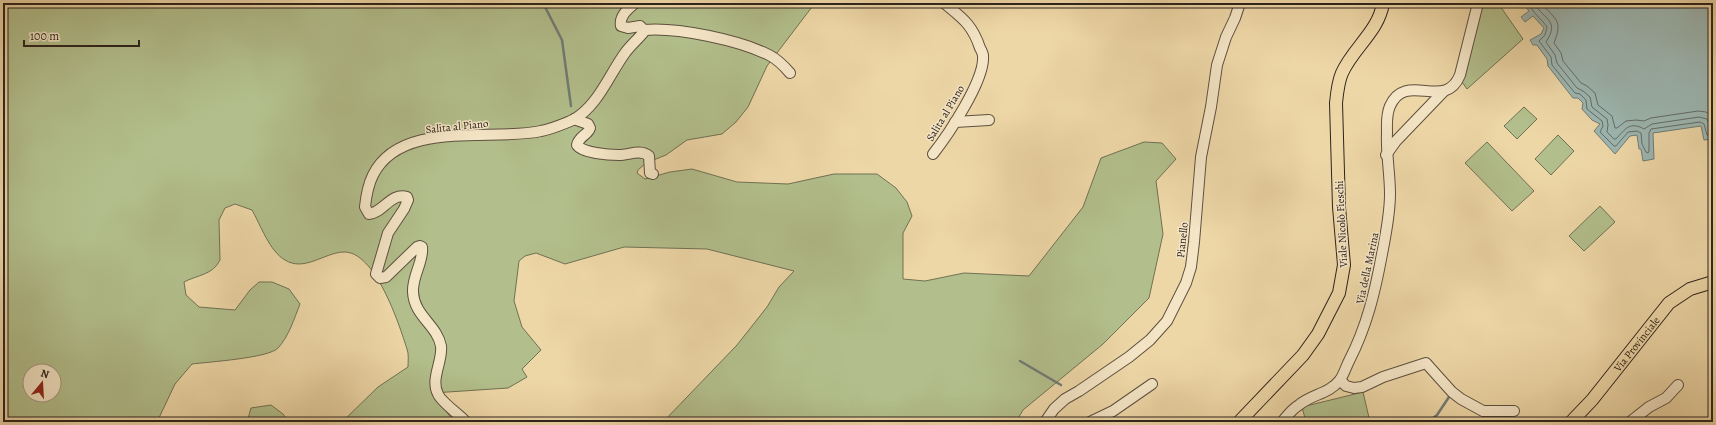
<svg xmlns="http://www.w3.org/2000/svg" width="1716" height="425" font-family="Alegreya,serif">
  <rect width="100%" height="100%" fill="#eed7a7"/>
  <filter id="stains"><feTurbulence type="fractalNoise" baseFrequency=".005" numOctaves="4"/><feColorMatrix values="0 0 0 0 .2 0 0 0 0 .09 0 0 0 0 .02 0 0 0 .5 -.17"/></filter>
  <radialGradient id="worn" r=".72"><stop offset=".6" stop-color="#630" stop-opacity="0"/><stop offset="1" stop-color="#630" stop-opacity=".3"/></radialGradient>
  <g fill="#b2bf8c" stroke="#707154" fill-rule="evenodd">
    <path d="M3,3H815L767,66L748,107L736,122L722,134L687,140L666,155L646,163L638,170L637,173L645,179L670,172L692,169L737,182L788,184L834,174H877L896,188L907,202L912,216L903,233V279L925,281L964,273L1029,276L1083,207L1101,158L1144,142L1162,143L1176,159L1156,181L1163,234L1149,298L1103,344L1023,410L1016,422H663L737,345L767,307L779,287L794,271L707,249L624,247L565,264L536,253L525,256L519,261L514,301L522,327L541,350L522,369L527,377L508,388L433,393L454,422H342L378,387L408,367C408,361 409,354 407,349C399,324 375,250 343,252C324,253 304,272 285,260C270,252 260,224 252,210L235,204L225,208L219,220L220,260C213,275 197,275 184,282L186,295L199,307L235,310L250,290L259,282H272L289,289L300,304C294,319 289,336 278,348C269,358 208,362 192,364L175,384L157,422H3ZM30,371H54V395H30Z"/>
    <path d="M1482,6H1500L1523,39L1467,89L1462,82Z"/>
    <path d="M1524,107L1537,119L1517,139L1504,126Z"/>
    <path d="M1558,135L1574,151L1551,175L1535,159Z"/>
    <path d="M1487,142L1534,191L1512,211L1465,163Z"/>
    <path d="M1600,206L1615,222L1584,251L1569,236Z"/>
    <path d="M1363,392L1370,422H1306L1302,407Z"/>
    <path d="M271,405L283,414L289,422H247L251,408Z"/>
  </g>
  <path fill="#9db7b2" stroke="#707c76" d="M1526,3H1713V139L1704,140L1701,126L1653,133L1654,159L1643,161L1641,149H1639L1637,135L1630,136L1615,154L1594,131L1600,124L1592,120L1582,109L1583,103L1578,98H1573L1548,66L1547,59L1537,45H1533L1530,40L1541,34L1544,28L1533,16L1525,22L1521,17L1529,11L1525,6Z"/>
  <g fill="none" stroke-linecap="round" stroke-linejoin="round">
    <g stroke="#656d67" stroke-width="1">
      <path d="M1529,3C1532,13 1541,18 1547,27L1545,35L1539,41L1551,57L1552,65L1575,93L1580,94L1586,100L1587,109L1602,121L1603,126L1600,132L1614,146H1616L1628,132L1637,131L1641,133L1642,144L1646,152L1648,153L1649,151V133L1651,129L1700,122L1704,124L1707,135H1713"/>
      <path d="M1534,3C1545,21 1560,20 1546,42L1555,55L1557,63L1577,88L1583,91L1590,97L1592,107L1607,119L1608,125L1607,132L1614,139H1616C1625,129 1630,121 1644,129L1652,124L1699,117L1707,119L1711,129L1713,130"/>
      <path d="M1541,3C1556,20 1563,20 1554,43L1561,53L1563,61L1581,83L1587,86L1595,93L1598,105L1612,116L1615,128H1617L1626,121L1636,120L1644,121L1651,118L1698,111L1706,112L1713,117"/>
    </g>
    <g stroke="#707c76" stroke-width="2.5">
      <path d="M543,3L562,40L571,106"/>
      <path d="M1020,361L1061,385"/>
      <path d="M1428,422L1437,415L1451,394"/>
    </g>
    <defs>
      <g id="minor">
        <path d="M644,30C677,27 739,40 769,55C777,59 784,66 790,73"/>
        <path d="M574,119L588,124L590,128C588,135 579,136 577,145C582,153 609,155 619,155C629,155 640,149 649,156L650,173L653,174"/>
        <path d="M955,122L989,120"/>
        <path d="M933,154C948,135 985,80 983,56C983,53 981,50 980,48C972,24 962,18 944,3"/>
        <path d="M1386,155L1396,141L1444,91"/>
        <path d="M1340,380L1346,386L1354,388L1362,387L1383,377L1426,363L1452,392L1461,399L1483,411H1514"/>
        <path d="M466,422C459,414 441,402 438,394C430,379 443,361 441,346C437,325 414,316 413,292C412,276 424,261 422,247L420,246L417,247L386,277L380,278L376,274L388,233L404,209L408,200L407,197C391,192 383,213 369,214L365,207C366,197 368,185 373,175C401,119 492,142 541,131C552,129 563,124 573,120C598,106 609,75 625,53C630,46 637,40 643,33L644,30L640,26L628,28L621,26C619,16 628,9 635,3"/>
        <path d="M1045,422L1054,409L1065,399L1079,391L1129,357L1150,340L1167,321L1186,283L1191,267L1194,242L1201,157L1211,107L1217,65L1226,37L1235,18L1240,3"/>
        <path d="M1090,422L1113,411L1152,384"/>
        <path d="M1282,422C1287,416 1292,409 1299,405C1312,394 1329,394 1340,380C1344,374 1346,367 1349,361C1367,326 1375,292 1382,254C1386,234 1390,214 1390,194C1390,173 1386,154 1387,133C1387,124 1386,115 1390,106C1406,70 1445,112 1460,75L1478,3"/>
        <path d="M1630,422L1649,407L1666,398L1678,385"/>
      </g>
      <g id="major">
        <path d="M1239,422L1303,355L1318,334L1339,293L1344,265L1339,207L1336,103C1337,93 1338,82 1342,73C1353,48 1379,31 1383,3"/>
        <path id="s1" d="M1571,422L1592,400L1669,303L1690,289L1713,282"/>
      </g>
    </defs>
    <use href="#minor" stroke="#5d503f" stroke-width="12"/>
    <use href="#major" stroke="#2d231c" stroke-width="14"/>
    <use href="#minor" stroke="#f4e5c6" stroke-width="10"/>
    <use href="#major" stroke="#eed7a7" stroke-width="12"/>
  </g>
  <g text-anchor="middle" stroke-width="3" stroke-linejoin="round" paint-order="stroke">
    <g font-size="11" fill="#2d231c" stroke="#f4e5c6">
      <text transform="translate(945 113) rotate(-59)" y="4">Salita al Piano</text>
      <text transform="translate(457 126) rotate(-6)" y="4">Salita al Piano</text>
      <text transform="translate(1341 224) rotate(-93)" y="4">Viale Nicolò Fieschi</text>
      <text transform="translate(1182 240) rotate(-84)" y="4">Pianello</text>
      <text transform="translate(1367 268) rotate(-78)" y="4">Via della Marina</text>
      <text dy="4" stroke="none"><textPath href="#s1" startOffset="102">Via Provinciale</textPath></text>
    </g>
  </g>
  <rect width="1716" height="425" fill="none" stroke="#eed7a7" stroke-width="16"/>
  <rect x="4" y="4" width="1708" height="417" fill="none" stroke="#2d231c" stroke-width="2"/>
  <rect x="8" y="8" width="1700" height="409" fill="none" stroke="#2d231c"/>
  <g transform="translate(42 383) rotate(18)"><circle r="19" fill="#f4e5c6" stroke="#a49782"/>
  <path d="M0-3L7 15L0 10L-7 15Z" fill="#8f2418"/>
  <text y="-6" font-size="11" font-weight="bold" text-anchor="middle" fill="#2d231c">N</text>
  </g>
  <path d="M24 40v6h115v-6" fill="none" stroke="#2d231c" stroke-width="2"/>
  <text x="30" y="40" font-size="12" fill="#2d231c" stroke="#f4e5c6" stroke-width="3" paint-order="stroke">100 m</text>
  <rect width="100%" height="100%" filter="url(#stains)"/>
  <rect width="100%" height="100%" fill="url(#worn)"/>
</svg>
